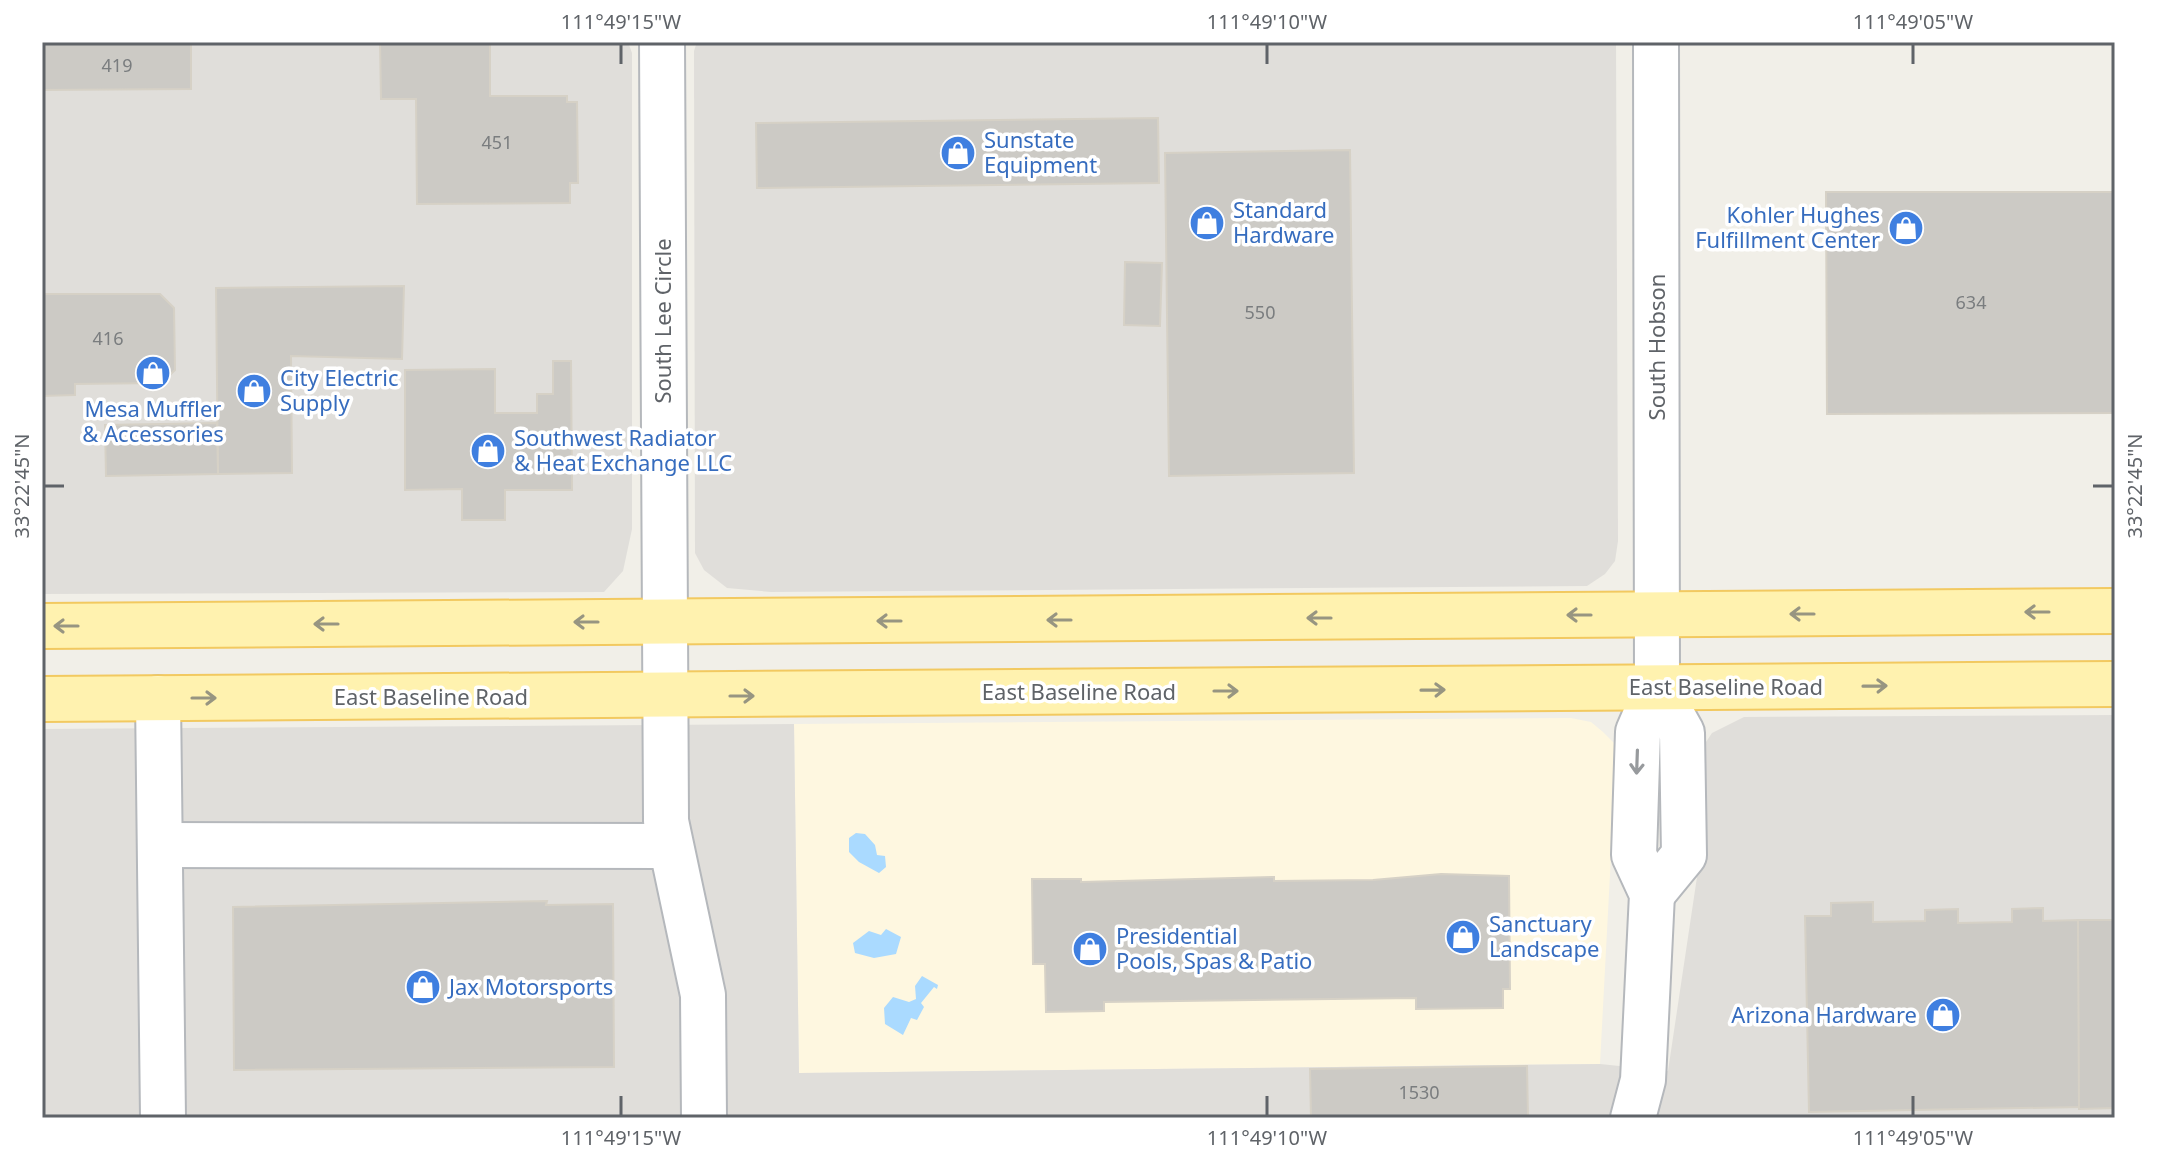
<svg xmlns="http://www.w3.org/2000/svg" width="2157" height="1160" font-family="'Noto Sans',sans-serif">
  <rect width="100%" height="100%" fill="#f1efe8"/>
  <path fill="#fef7e0" d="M1571,718L1591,722L1603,732L1614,743L1616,761L1600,1064L799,1073L794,724Z"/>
  <g fill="#e0deda">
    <path d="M42,42H628L632,53V529L623,571L604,592L42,594Z"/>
    <path d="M697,42H1616L1618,541L1615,561L1605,574L1587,586L771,592L727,588L704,570L695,553L694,51Z"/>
    <path d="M2115,715V1118H42V729L794,724L799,1073L1600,1064L1668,1071L1697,877L1702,763L1706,742L1712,733L1744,717Z"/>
  </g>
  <g fill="#aadaff">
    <path d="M856,833L865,834L875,845L877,855L885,856L886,867L879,873L859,862L849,852V838Z"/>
    <path d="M886,929L901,937L896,954L874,958L855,953L853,943L869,931L881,935Z"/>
    <path d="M922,976L938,985L937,989L934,987L921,1003L924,1007L917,1020L911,1018L903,1035L885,1024L884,1008L893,997L909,1002L916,999L915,986Z"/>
  </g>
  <g fill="#cccac5" stroke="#d6d1c6" stroke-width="2">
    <path d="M42,42H191V89L42,90Z"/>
    <path d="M380,42H490V96H567V102H577L578,183H570V203L417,204L416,99H381Z"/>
    <path d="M1158,118L1159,183L757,188L756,123Z"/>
    <path d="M1350,150L1354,473L1169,476L1165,153Z"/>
    <path d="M1826,192H2115V413L1827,414Z"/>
    <path d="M1125,262L1162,263L1160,326L1124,325Z"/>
    <path d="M404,286L402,359L291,356L292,473L218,474L216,288Z"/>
    <path d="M42,294H160L174,308L175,370L161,383L75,384V395L42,396Z"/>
    <path d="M553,361H571L572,490H505V520H462V489L405,490V370L495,369V413H537V394H553Z"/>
    <path d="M217,423L218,474L106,476L105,425Z"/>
    <path d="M1441,874L1509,876L1510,989H1503V1008L1416,1009V998L1104,1002V1011L1046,1012L1045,964H1033L1032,879H1081V882L1274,877V881L1373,880Z"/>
    <path d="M547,901L546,905L613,904L614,1067L234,1070L233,907Z"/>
    <path d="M1873,902V922L1925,921V910L1958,909V923L2012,922V909L2043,908V921L2078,920L2081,1107L1809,1112L1805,916H1831V903Z"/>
    <path d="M2078,920H2115V1108L2079,1109Z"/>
    <path d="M1527,1066L1528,1118H1311L1310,1069Z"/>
  </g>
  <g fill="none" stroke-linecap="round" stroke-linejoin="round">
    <defs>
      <g id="minor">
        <path d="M662,42L666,821L703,995L704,1118"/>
        <path d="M158,698L163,1118"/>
        <path d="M160,845L670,846"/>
        <path d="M1652,894L1684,855L1682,733L1657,688"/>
        <path d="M1633,1118L1643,1080L1652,894L1634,855L1638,732L1657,688L1656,42"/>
      </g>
      <g id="major">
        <path d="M42,626L2115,611"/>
        <path d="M42,699L2115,684"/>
      </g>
    </defs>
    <use href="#minor" stroke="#b5b8bc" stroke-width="48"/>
    <use href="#major" stroke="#f2c960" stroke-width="48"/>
    <use href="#minor" stroke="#fff" stroke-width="44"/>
    <use href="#major" stroke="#fff2af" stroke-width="44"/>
  </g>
  <defs><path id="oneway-shaft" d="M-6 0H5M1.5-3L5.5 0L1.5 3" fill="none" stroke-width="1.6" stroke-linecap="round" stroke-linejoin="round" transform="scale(2)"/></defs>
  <g stroke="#979581">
    <use href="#oneway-shaft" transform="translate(2037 612) rotate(180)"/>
    <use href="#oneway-shaft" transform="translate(1802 614) rotate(180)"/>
    <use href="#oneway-shaft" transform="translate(1579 615) rotate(180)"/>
    <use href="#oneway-shaft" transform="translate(1319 618) rotate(180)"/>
    <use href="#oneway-shaft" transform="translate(1059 620) rotate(180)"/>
    <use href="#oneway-shaft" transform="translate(889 621) rotate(180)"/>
    <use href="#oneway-shaft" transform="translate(586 622) rotate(180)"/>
    <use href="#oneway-shaft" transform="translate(326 624) rotate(180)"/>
    <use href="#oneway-shaft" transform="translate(66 626) rotate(180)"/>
    <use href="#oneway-shaft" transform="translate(1875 686) rotate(-1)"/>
    <use href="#oneway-shaft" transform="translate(1433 690) rotate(-1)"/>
    <use href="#oneway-shaft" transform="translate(1226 691)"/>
    <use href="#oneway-shaft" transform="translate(742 696)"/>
    <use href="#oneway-shaft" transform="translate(204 698)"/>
  </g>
  <use stroke="#979a9d" href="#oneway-shaft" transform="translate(1637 762) rotate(92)"/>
  <path fill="none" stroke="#5f6368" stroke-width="3" d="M621,44V64M1267,44V64M1913,44V64M44,486H64M2093,486H2113M621,1096V1116M1267,1096V1116M1913,1096V1116"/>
  <defs>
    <symbol id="shop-disc" viewBox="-11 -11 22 22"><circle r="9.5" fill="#3f7fe0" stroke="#fff"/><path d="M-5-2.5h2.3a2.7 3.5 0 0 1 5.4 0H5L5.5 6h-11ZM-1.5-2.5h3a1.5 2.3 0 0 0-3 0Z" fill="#fff"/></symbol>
  </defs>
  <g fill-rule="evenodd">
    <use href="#shop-disc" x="938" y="133" width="40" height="40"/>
    <use href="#shop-disc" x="1187" y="203" width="40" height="40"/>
    <use href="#shop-disc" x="1886" y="208" width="40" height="40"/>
    <use href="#shop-disc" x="133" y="353" width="40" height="40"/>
    <use href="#shop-disc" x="234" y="371" width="40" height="40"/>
    <use href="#shop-disc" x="468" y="431" width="40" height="40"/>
    <use href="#shop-disc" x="1443" y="917" width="40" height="40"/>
    <use href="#shop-disc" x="1070" y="929" width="40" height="40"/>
    <use href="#shop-disc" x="403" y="967" width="40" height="40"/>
    <use href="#shop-disc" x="1923" y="995" width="40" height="40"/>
  </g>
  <g text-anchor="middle" stroke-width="7" stroke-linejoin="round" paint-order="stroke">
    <g font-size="18" fill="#7a7d7f">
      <text x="117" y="72">419</text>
      <text x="497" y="149">451</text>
      <text x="1971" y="309">634</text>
      <text x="1260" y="319">550</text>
      <text x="108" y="345">416</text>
      <text x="1419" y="1099">1530</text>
    </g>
    <g font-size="22" fill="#366cbe" stroke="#fff" text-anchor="start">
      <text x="984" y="148">Sunstate<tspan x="984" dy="25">Equipment</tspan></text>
      <text x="1233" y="218">Standard<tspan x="1233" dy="25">Hardware</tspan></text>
      <text x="1880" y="223" text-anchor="end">Kohler Hughes<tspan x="1880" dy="25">Fulfillment Center</tspan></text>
      <text x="280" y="386">City Electric<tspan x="280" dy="25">Supply</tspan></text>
      <text x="153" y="417" text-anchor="middle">Mesa Muffler<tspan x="153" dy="25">&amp; Accessories</tspan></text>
      <text x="514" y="446">Southwest Radiator<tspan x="514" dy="25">&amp; Heat Exchange LLC</tspan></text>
      <text x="1489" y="932">Sanctuary<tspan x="1489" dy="25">Landscape</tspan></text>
      <text x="1116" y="944">Presidential<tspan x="1116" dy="25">Pools, Spas &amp; Patio</tspan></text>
      <text x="449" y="995">Jax Motorsports</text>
      <text x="1917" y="1023" text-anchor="end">Arizona Hardware</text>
    </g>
    <g font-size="22" fill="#5f6368" stroke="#fff">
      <text transform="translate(663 321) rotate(-90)" y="8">South Lee Circle</text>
      <text transform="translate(1657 347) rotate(-90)" y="8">South Hobson</text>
      <text x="1726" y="695">East Baseline Road</text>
      <text x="1079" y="700">East Baseline Road</text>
      <text x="431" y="705">East Baseline Road</text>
    </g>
  </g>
  <rect width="2157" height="1160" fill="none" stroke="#ffffff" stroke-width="88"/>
  <rect x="44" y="44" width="2069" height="1072" fill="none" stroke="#5f6368" stroke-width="3"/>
  <g font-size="20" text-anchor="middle" fill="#5f6368">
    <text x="621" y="29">111°49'15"W</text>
    <text x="1267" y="29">111°49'10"W</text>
    <text x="1913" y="29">111°49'05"W</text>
    <text transform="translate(22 486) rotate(-90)" y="7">33°22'45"N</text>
    <text transform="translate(2135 486) rotate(-90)" y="7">33°22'45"N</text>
    <text x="621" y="1145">111°49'15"W</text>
    <text x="1267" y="1145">111°49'10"W</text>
    <text x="1913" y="1145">111°49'05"W</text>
  </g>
</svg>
